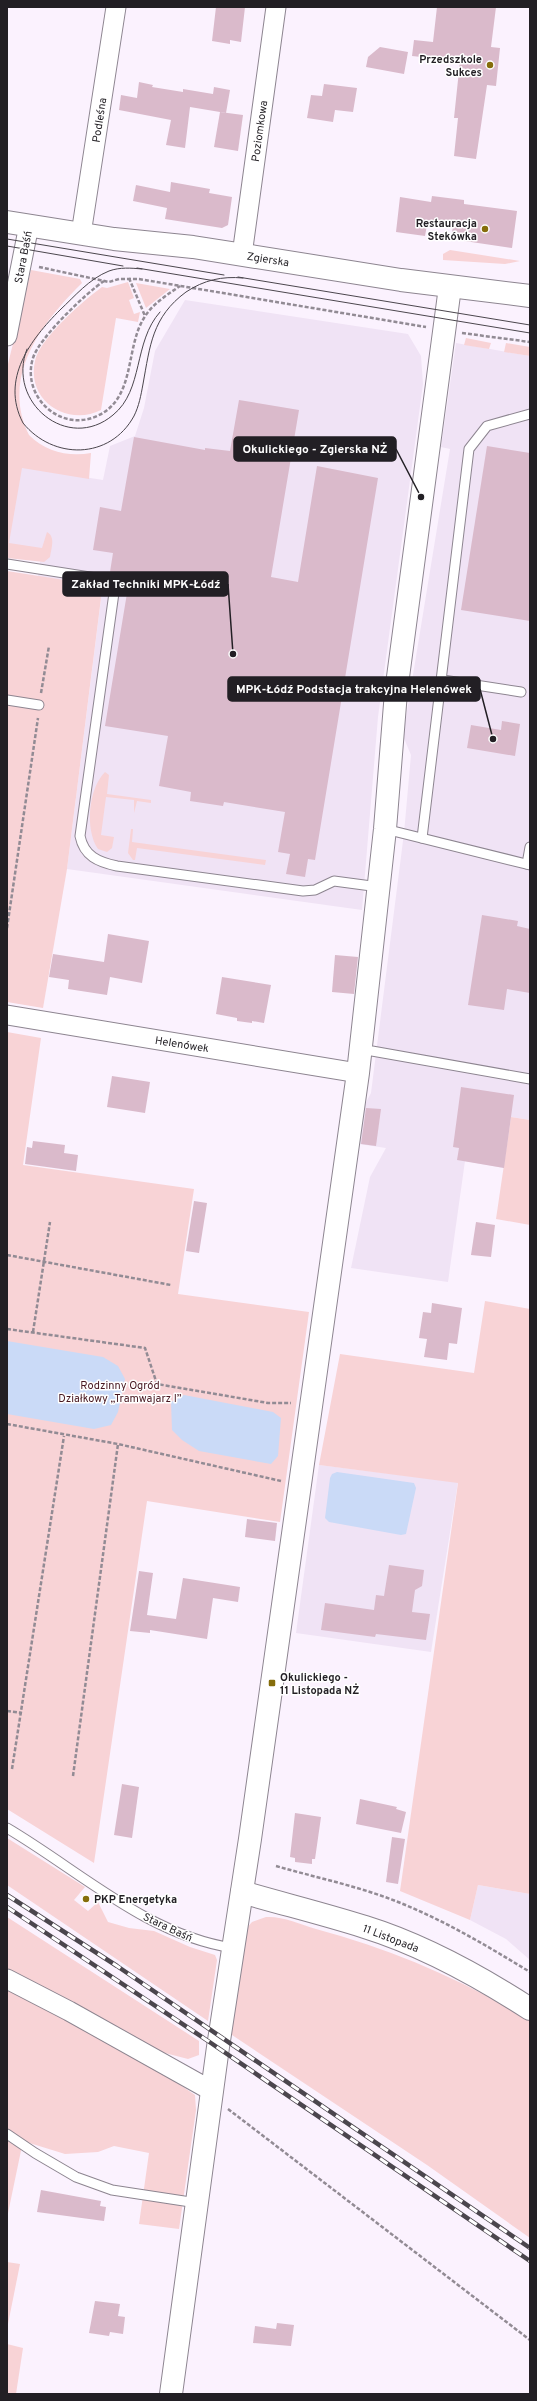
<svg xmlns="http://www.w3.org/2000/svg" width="537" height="2401" font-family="Overpass,sans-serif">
  <rect width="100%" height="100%" fill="#fbf2fe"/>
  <g fill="#f0e3f5">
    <path d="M185,300L408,334L421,356L423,384L378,717L362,910L67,869L101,599L36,590L42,549L8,544L21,467L103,480L110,446L135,436L144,408L155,351Z"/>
    <path d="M456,343L530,356V1120L511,1117L504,1168L465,1161L448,1282L351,1268L370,1177L386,1148L359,1144L363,1108L371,1093L404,833L411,755L403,736L450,449L441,447Z"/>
    <path d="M319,1465L458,1482L431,1652L296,1633Z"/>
    <path d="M478,1885L530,1894V1960L506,1939L470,1920Z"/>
  </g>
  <g fill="#f8d3d6">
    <path d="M450,250L520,261L505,264L443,260V254Z"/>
    <path d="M31,270L80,279L82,283C42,322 0,377 29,435C46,452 69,457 91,453L89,479L22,468L9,543L42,548L47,532C56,537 51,549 50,557L44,562L7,558V368Z"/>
    <path d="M128,282L134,298L129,300L134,314L140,312L138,322L116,318L101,410C68,427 26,401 35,361C40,338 83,301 102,287L107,288Z"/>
    <path d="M136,283L170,289L146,308Z"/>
    <path d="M466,338L491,343L489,349L464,345Z"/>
    <path d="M506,343L530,347V356L504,352Z"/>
    <path d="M7,571L90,584L98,589L101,598L67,869L43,1008L7,1002Z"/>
    <path d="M105,772L109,775L107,794L151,800V803L137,801L134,813V800L106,797L101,835L114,837L112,848L107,852L98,849C85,830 88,789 105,772Z"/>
    <path d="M131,829H133L132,842L266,860L265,865L137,848L135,860H133L128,853Z"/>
    <path d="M7,1032L41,1038L23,1165L194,1189L178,1294L309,1312L280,1522L147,1501L94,1863L7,1809Z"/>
    <path d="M511,1117L530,1120V1225L496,1219Z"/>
    <path d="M485,1301L530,1309V1894L478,1885L470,1920L400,1891L458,1483L319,1465L340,1354L474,1373Z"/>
    <path d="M7,1838L85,1887L74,1900L88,1911L98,1902L108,1922L129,1928L154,1931L190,1947L215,1955L217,1960L208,2021L7,1885Z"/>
    <path d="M7,1917L199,2041V2055L188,2059L161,2052L92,2017L142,2059L195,2095L196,2110L179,2229L139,2224L149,2153L114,2146L98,2152L65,2154L23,2141L7,2218Z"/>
    <path d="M266,1917C282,1916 300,1924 316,1929C392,1949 462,1980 530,2020V2238L427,2165L229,2033L245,1930L252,1922Z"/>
    <path d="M7,2262L20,2264L7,2329Z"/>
    <path d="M7,2344L23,2348L16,2394H7Z"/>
  </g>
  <g fill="#cadaf7">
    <path d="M7,1341L103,1357L118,1366L125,1379L118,1412L111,1425L94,1429L7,1414Z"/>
    <path d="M184,1395L273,1412L281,1418L278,1456L271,1464L199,1451L182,1440L172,1430L171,1402Z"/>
    <path d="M337,1472L414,1483L416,1488L406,1534L401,1535L329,1522L325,1518L330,1478L332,1474Z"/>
  </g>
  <g fill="#dabacb">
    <path d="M216,7H245L241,42L230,40V44L212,41Z"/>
    <path d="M437,7H496L491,47L500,48L496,86L487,85L476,159L454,156L458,118H454L460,61L412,56L414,40L433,42Z"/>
    <path d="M380,47L408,52L404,74L366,67L368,57Z"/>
    <path d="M139,82L153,85L152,87L183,92V89L213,94L214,87L230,90L226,113L190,107L185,148L166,145L171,120L119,110L121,95L137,98Z"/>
    <path d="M324,84L357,88L353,112L335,110L333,122L307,118L311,95L322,96Z"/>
    <path d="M220,112L243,115L238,151L214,147Z"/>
    <path d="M171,182L210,189L209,193L232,197L228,225L222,228L165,219L167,208L133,201L136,185L170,192Z"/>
    <path d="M432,196L464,200V204L517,211L512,248L451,239L454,220L427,225L425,236L396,232L400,197L431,202Z"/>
    <path d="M239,400L299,410L271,577L298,582L317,466L378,478L315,860L308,859L305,877L286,874L290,854L278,852L285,812L224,802L223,806L190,801L191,792L159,786L168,736L105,726L130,575L110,572L113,553L93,550L100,507L121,511L134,437L205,450V448L230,451Z"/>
    <path d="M487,446L530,453V621L461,610Z"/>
    <path d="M502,721L520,724L515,756L467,748L471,725L501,730Z"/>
    <path d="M482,915L518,921L517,926L530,929V993L507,989L504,1010L468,1005Z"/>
    <path d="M108,934L149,941L142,983L110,977L107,995L68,989L69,980L49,977L53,954L104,962Z"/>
    <path d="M335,955L358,957L354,994L332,992Z"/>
    <path d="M222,977L271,985L264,1023L252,1021V1023L237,1021V1018L216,1014Z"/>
    <path d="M112,1076L150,1082L145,1113L107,1107Z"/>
    <path d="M461,1087L514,1095L504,1168L457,1160L459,1148L453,1147Z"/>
    <path d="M366,1108L381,1109L376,1146L361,1144Z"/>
    <path d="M33,1141L65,1145L64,1153L78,1155L76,1171L25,1164L27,1147L32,1148Z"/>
    <path d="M194,1201L207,1203L199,1253L186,1251Z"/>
    <path d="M476,1222L495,1225L491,1257L471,1255Z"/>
    <path d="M432,1303L462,1308L457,1344L449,1343L447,1360L424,1357L427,1339L419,1338L423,1312L431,1313Z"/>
    <path d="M247,1519L277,1523L275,1541L245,1537Z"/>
    <path d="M389,1565L424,1570L422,1586L415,1590L412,1612L430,1614L426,1640L376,1634L375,1637L321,1630L325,1603L374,1610L376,1595L384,1596Z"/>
    <path d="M139,1571L153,1573L147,1615L176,1619L183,1578L240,1587L238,1602L213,1598L207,1639L150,1630V1633L130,1631Z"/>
    <path d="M122,1784L139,1787L132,1838L114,1835Z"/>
    <path d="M360,1799L397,1807L396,1809L406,1812L401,1833L356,1824Z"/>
    <path d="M295,1813L321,1817L315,1859H312V1864L295,1862V1858L290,1857Z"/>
    <path d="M392,1837L405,1839L398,1884L386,1882Z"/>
    <path d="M41,2190L101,2201L100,2206L106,2207L104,2221L37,2212Z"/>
    <path d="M95,2301L120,2304L118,2316L125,2317L123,2334L110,2332L109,2336L89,2333Z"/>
    <path d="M277,2323L294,2325L291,2346L253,2343L255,2326L276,2329Z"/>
  </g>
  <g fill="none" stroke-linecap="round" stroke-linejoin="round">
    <defs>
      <g id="service">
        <path d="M7,564L96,578L109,583L114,593L80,836C84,856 98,862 117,866L303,891L315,890L334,881L379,887"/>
        <path d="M443,680L521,692"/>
        <path d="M7,700L39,705"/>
        <path d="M385,829L530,865"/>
        <path d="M422,838L469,449L487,426L530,414"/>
        <path d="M527,864L530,847"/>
        <path d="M372,1051L530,1079"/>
        <path d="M7,1828C80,1871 147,1935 233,1948"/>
        <path d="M7,2134L35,2153L76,2177L112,2190L197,2203"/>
      </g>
      <g id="minor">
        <path d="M81,234L116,7"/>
        <path d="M242,255L276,7"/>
        <path d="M7,336L29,225"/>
        <path d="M7,1015L358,1073"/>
        <path d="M7,1979L69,2011L212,2091"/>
      </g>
      <g id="tertiary">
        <path d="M242,1892C283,1904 324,1914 365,1927C423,1945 479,1976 530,2009"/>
        <path d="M171,2394L218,2047L250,1839L358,1073L385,829L396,692L450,287"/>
      </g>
      <path id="primary" d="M7,222L114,239L193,247L401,280L530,296"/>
    </defs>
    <use href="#service" stroke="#8d8590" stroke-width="11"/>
    <use href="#minor" stroke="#8d8590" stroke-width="21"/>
    <use href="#tertiary" stroke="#8d8590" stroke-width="24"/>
    <use href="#primary" stroke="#8d8590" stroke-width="24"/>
    <g stroke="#928b94" stroke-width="2.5" stroke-dasharray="4 2" stroke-linecap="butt">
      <path d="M39,267L109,282L119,279H139L426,327"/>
      <path d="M129,278L145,316"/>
      <path d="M104,281C86,293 39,338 33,358C21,396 60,433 97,416C136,399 125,348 144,318C152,304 167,295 180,286"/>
      <path d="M462,333L530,342"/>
      <path d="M41,693L49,646"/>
      <path d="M7,928L38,718"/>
      <path d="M7,1255L171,1285"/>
      <path d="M7,1329L145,1348L157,1384L268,1403H291"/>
      <path d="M33,1332L50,1222"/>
      <path d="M7,1424L118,1444L281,1481"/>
      <path d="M7,1711L22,1713"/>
      <path d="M12,1769L64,1436"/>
      <path d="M73,1776L118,1444"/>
      <path d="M276,1866C307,1875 339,1882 370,1892C427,1910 479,1941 530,1972"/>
      <path d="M228,2109L530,2340"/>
    </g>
    <use href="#service" stroke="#fff" stroke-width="9"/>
    <use href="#minor" stroke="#fff" stroke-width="19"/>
    <use href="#tertiary" stroke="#fff" stroke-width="22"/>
    <use href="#primary" stroke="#fff" stroke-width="22"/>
    <g stroke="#4b464d" stroke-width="1">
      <path d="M7,239L224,275"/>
      <path d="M7,246L123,266"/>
      <path d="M137,268L530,333"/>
      <path d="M142,269C131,268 120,267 109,271C89,279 75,296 60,310C31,339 0,379 23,423C53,460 110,460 134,416C139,406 141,395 143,384C150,346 152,317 186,292C204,280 222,276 243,278"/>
      <path d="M238,277L530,325"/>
      <path d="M27,349C6,402 68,453 113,415C144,390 133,342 160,312"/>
    </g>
    <defs>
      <g id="rail">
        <path d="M7,1895L117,1966L530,2248"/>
        <path d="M7,1907L208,2041L530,2261"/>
      </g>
    </defs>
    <use href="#rail" stroke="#4b464d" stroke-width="4.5"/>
    <use href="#rail" stroke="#fff" stroke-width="3" stroke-dasharray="9" stroke-linecap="butt"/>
  </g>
  <g fill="#856d0b" stroke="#fff" stroke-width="1.5">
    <circle cx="490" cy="65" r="4"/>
    <circle cx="485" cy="229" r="4"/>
    <rect x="268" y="1679" width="8" height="8" rx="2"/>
    <circle cx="86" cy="1899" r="4"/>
  </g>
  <g text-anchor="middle" stroke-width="3" stroke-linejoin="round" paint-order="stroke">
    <g font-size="11" font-weight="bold" fill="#221f24" stroke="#fff" text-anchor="end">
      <text x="482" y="63">Przedszkole<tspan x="482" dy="13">Sukces</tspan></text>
      <text x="477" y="227">Restauracja<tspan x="477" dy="13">Stekówka</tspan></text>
      <text x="280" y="1681" text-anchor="start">Okulickiego -<tspan x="280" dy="13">11 Listopada NŻ</tspan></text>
      <text x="94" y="1903" text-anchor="start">PKP Energetyka</text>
    </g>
    <g font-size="11" fill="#221f24" stroke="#fff">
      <text transform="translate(99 120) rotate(-81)" y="4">Podleśna</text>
      <text transform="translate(259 131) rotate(-82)" y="4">Poziomkowa</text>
      <text transform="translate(23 257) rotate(-79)" y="4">Stara Baśń</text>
      <text transform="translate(268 259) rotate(9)" y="4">Zgierska</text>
      <text transform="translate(182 1044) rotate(9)" y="4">Helenówek</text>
      <text transform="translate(168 1927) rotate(25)" y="4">Stara Baśń</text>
      <text transform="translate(391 1938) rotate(21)" y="4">11 Listopada</text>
    </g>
    <g font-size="11" fill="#471720" stroke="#fff">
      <text x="120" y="1389">Rodzinny Ogród<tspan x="120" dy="13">Działkowy „Tramwajarz I”</tspan></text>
    </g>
  </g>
  <path fill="none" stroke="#221f24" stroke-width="1.5" d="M421 497L396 449M233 654L228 584M493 739L480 689"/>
  <g fill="#221f24" stroke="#fff" stroke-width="1.5">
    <circle cx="421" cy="497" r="4"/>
    <circle cx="233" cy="654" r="4"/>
    <circle cx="493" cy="739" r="4"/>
  </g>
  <g fill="#221f24" stroke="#221f24" stroke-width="1.5">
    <rect x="234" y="437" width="162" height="24" rx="4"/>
    <rect x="63" y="572" width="165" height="24" rx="4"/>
    <rect x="228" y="677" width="252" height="24" rx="4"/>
  </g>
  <g font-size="12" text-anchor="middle" font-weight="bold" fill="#fff">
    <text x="315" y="453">Okulickiego - Zgierska NŻ</text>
    <text x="146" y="588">Zakład Techniki MPK-Łódź</text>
    <text x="354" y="693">MPK-Łódź Podstacja trakcyjna Helenówek</text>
  </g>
  <rect width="537" height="2401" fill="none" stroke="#221f24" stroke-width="16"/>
</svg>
